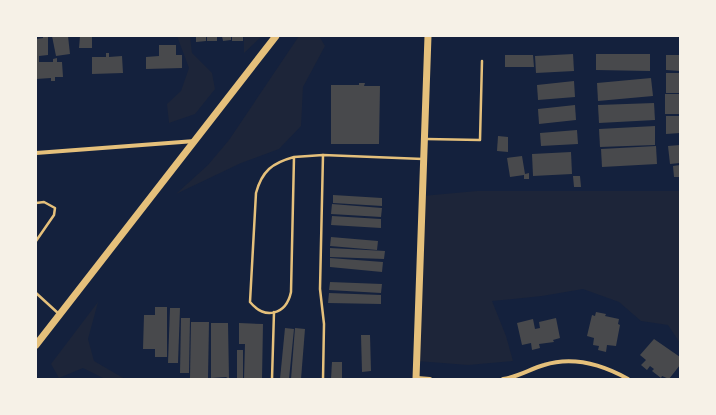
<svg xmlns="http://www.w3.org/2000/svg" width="716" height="415" font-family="'Crimson Pro',serif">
  <rect width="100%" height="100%" fill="#14213d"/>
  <g fill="#1d2539">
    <path d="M177,36H190L192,53L212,73L215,89L195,114L169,123L167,104L181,91L189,68Z"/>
    <path d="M244,36H262L244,53Z"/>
    <path d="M299,36H319L325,46L303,87L301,126L279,149L241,163L176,194L208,165L229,140Z"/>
    <path d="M477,191H680V343L668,325L641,321L619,302L583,289L542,296L492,301L506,336L513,361L468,365L417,361L422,196Z"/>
    <path d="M98,302L88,339L94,361L125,379H105L83,368L59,378L51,364Z"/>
  </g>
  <g fill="#48494c">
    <path d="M43,36H48V55L39,56V62H53V59L57,58V62H62L63,77H55V81H51V78L36,79V39L43,38Z"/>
    <path d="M52,36H68L70,54L56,56Z"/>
    <path d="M80,36H92V48H79Z"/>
    <path d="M196,36H206V41L196,42Z"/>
    <rect x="207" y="36" width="10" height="5"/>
    <path d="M222,36H231V40L223,41Z"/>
    <rect x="232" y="36" width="11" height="5"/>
    <path d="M159,45H176V55H182V68L146,69V57L159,56Z"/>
    <path d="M106,53H109V57L122,56L123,73L92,74V57H106Z"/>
    <path d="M573,54L574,71L536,73L535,56Z"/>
    <path d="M596,54H650V71L596,70Z"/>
    <path d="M505,55H533L534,67H505Z"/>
    <path d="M666,55H680V71L666,70Z"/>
    <rect x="666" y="73" width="14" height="20"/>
    <path d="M651,78L653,96L598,101L597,83Z"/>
    <path d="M574,81L575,97L538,100L537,85Z"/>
    <path d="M359,83H365L364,86H380L379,144H331V85H359Z"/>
    <rect x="665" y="94" width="15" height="20"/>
    <path d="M654,103L655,120L599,123L598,105Z"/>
    <path d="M575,105L576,120L539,124L538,109Z"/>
    <path d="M666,116H680V133L666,134Z"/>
    <path d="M655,126V145L600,147L599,129Z"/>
    <path d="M577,130L578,144L541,146L540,133Z"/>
    <path d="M498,136L508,137V152L497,151Z"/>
    <path d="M680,145V163L670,164L668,146Z"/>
    <path d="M656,146L657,164L602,167L601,149Z"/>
    <path d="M571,152L572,174L533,176L532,154Z"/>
    <path d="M522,156L525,174L529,173V179H524V175L510,177L507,158Z"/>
    <path d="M680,165V177H674L673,166Z"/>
    <path d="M573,176H580L581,187H574Z"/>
    <path d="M333,195L382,198V206L333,203Z"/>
    <path d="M332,204L382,208L381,217L331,214Z"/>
    <path d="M332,216L381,219V228L331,225Z"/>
    <path d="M331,237L378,241L377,250L330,246Z"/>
    <path d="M330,248L385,251L384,259L330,257Z"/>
    <path d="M330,258L383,262L382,272L330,267Z"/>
    <path d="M330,282L382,284L381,293L329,290Z"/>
    <path d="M329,293L381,295V304L328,303Z"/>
    <path d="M155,307H167V357H155V349H143L144,315H155Z"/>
    <path d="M170,308H180L178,363H168Z"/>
    <path d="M596,312L606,314L605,316L619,319L618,324L620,325L616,346L607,345L606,352L598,350L599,346L593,345L594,338L587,336L592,315L595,316Z"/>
    <path d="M181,318H190L189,373H180Z"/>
    <path d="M556,318L560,338L553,340L554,342L539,344L540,348L532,350L531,343L522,345L517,323L533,319L535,329L540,328L539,322Z"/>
    <path d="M191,322H209L208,378H190Z"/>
    <path d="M211,323H228L229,379L226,377L211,378Z"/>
    <path d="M239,323L263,324L262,379H244L245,344H239Z"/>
    <path d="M285,328L294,329L289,379H280Z"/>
    <path d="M295,328L305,329L301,379H291Z"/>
    <path d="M361,335H370L371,371L362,372Z"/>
    <path d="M654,339L680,357V365L669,379L662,376L661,378L652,371L654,369L650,366L647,370L641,365L646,360L640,355Z"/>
    <rect x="237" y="350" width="6" height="28"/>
    <path d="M332,362H342V379H331Z"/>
  </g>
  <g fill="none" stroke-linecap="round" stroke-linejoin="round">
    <g stroke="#e5c07b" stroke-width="2.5">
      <path d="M426,139L480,140L482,61"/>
      <path d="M294,157C272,163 262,171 256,193L250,302C265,320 286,315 291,292L294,157L323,155L423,159"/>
      <path d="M36,203L44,202L55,208L54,215L36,241"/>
      <path d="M36,293L59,314"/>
      <path d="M272,379L274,312"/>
      <path d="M323,379L324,324L320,289L323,155"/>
    </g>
    <g stroke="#e5c07b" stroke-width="4">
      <path d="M36,153L195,141"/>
      <path d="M417,378L430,379"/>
      <path d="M503,379C518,377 530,369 544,365C573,356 603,365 628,379"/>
    </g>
    <g stroke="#e5c07b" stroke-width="7">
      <path d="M36,345L276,36"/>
      <path d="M416,379L428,36"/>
    </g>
  </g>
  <rect width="716" height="415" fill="none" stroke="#f6f1e7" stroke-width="74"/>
</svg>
